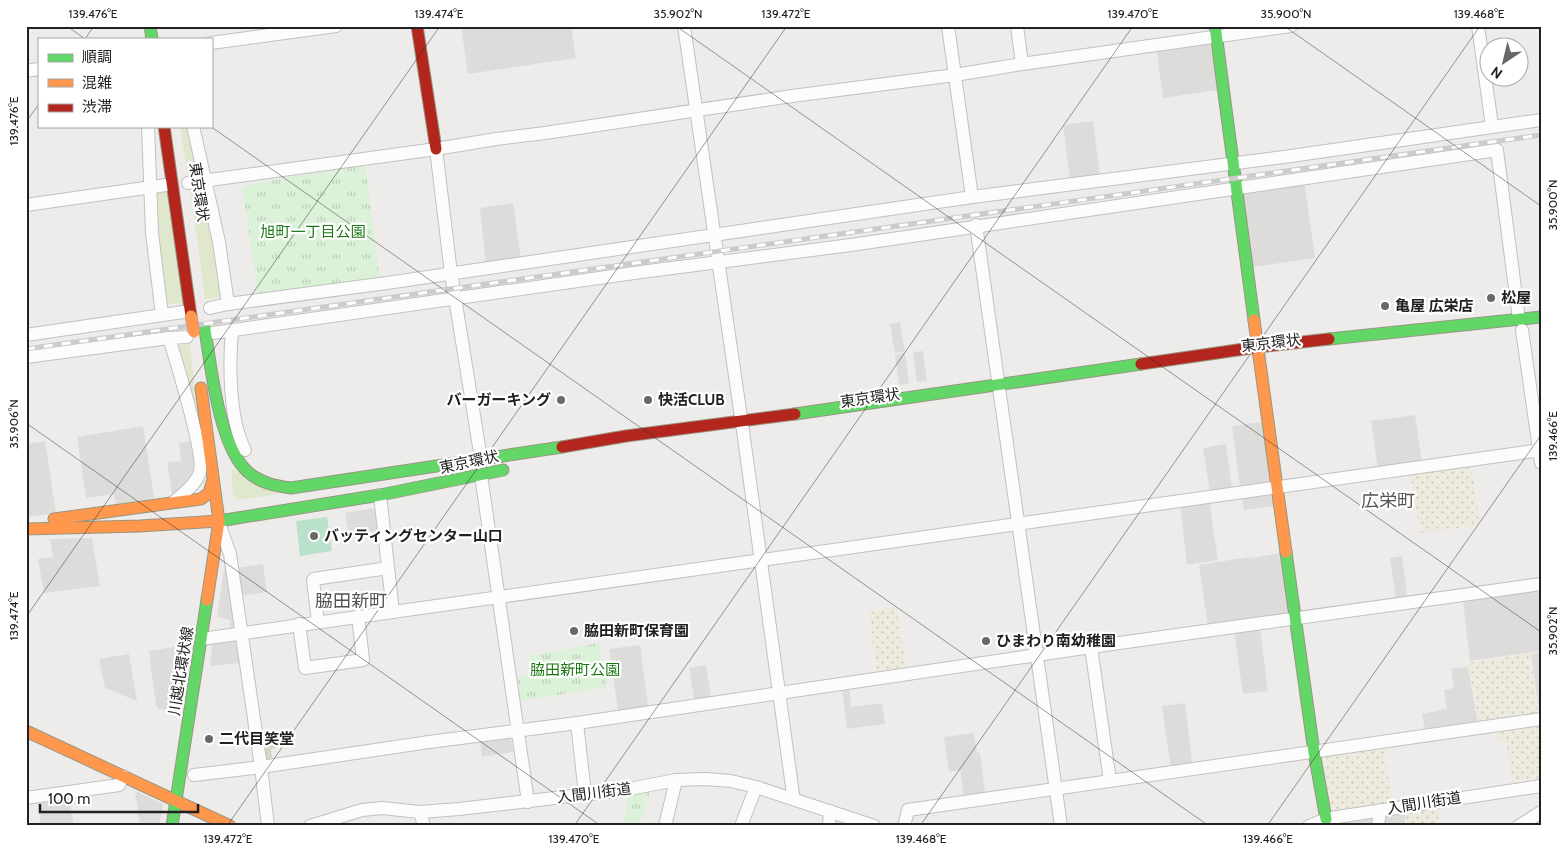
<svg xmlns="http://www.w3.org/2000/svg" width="1567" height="852" font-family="Cabin,'Noto Sans JP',sans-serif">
  <defs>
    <pattern id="farmland-dots" width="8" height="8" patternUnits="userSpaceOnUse" patternTransform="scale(1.25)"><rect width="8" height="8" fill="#edebde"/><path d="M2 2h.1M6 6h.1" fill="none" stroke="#cbc9be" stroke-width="1.8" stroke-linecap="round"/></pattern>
    <pattern id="forest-firs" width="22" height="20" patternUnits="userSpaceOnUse" patternTransform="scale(1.25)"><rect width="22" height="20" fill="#cedac1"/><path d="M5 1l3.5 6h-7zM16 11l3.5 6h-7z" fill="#b1bba6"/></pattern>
    <pattern id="park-tufts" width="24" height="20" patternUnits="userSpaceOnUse" patternTransform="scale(1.25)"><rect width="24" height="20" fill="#dbf1d8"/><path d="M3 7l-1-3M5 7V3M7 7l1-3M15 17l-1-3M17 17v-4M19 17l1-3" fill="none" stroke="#bcceb9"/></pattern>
  </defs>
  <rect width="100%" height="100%" fill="#eeecea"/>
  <path fill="#dedcdb" d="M1406,812L1404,826H1341L1346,821Z"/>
  <g fill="#dddcdb">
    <path d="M461,26H571L576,58L468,74Z"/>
    <path d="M1209,40L1218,90L1163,98L1157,51Z"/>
    <path d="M1093,121L1100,176L1070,180L1063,125Z"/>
    <path d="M1304,181L1315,258L1253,267L1243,190Z"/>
    <path d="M513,203L521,260L486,264L480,208Z"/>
    <path d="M900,322L905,352L895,353L890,324Z"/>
    <path d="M923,351L927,381L917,382L913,352Z"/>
    <path d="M905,353L909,383L899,385L895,355Z"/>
    <path d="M1415,415L1422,464L1378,470L1371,421Z"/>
    <path d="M1262,422L1271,484L1240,488L1232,426Z"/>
    <path d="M143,426L154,498L116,504L114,494L86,498L77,437Z"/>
    <path d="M45,441L56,513L26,517V444Z"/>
    <path d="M192,441L197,471L190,481L172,496L167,462L181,461L179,443Z"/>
    <path d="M1226,444L1232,489L1210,492L1203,448Z"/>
    <path d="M1272,491L1274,506L1244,510L1242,495Z"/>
    <path d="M1209,500L1218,560L1187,565L1180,504Z"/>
    <path d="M374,508L378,531L349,535L345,513Z"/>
    <path d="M92,538L100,586L44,593L38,559L53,557L50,539Z"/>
    <path d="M1281,553L1290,609L1285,615L1208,626L1199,565L1249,557L1252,572L1250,558Z"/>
    <path d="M1402,556L1407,594L1404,599L1396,600L1390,558Z"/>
    <path d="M263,564L267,592L241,596L236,568Z"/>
    <path d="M227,568L237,630L229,632L230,620L217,617L224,569Z"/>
    <path d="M1541,589V651L1470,661L1463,600Z"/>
    <path d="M1260,629L1268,691L1243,694L1234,632Z"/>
    <path d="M238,638L241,663L210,666L213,641Z"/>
    <path d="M186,645L178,708L160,710L156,706L149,651Z"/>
    <path d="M640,645L648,706L618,710L609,649Z"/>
    <path d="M1541,652V716H1540L1531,654Z"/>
    <path d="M129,654L137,701L105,688L99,659Z"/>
    <path d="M706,665L711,697L696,699L694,698L689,668Z"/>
    <path d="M1468,667L1478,724L1425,730L1422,714L1447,709L1444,690L1454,688L1451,669Z"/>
    <path d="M849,688L851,707L882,703L885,724L847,729L842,689Z"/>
    <path d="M1185,703L1192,762L1189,765L1171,768L1162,706Z"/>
    <path d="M974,733L977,753H980L985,793L964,798L960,770L949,772L944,737Z"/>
    <path d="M506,736L511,739L513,752L482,757L480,740Z"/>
    <path d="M135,791L163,804L159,826H140Z"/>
    <path d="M69,797L74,826H41L38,801Z"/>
  </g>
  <g fill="url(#farmland-dots)">
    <path d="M1471,464L1480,525L1420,533L1410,472Z"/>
    <path d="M897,607L906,669L877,673L868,612Z"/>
    <path d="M1530,653L1539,717L1479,724L1468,663Z"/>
    <path d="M1541,722V778L1512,782L1506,741H1498L1497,728Z"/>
    <path d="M1384,746L1393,803L1335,812L1330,809L1323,754Z"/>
    <path d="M1437,806L1439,826H1405L1406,811Z"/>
  </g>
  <g fill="#dfe8cc">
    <path d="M180,126H190L202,177L188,179Z"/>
    <path d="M190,186H204L224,297L205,299Z"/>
    <path d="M167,189L183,303L163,305L154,191Z"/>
    <path d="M190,344L205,482L198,489L195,487L203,476L173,347Z"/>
    <path d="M231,469L279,494L238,500L233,494Z"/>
  </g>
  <path fill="url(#forest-firs)" d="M275,731H290L292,735L275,740L276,748L271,749L272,758L268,759L264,756L263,743L265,741L262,740L261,735L263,732Z"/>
  <g fill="url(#park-tufts)">
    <path d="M365,161L380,282L259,299L242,187Z"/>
    <path d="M599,643L607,687L520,701L517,677L533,675L530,656Z"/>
    <path d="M649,790V795L639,826H625L627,794Z"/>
  </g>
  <path fill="#b9e1cb" d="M327,517L332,551L300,556L296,521Z"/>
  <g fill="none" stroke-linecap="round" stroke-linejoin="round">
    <defs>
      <g id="street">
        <path d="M684,26L743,431L793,794L792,797"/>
        <path d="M948,26L972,197"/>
        <path d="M1017,26L1022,64"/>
        <path d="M1478,26L1492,126"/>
        <path d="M211,43L336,26"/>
        <path d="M26,71L39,69"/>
        <path d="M148,126L152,233L162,315"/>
        <path d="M193,126L219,242L228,304"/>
        <path d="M436,149L451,273L481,459"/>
        <path d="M188,183L436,149L496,139L545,133L792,96L955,75L1022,64L1291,26"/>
        <path d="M26,205L166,185"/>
        <path d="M976,225L1061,826"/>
        <path d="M210,308L228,304L387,283L972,197L1291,156L1541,120"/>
        <path d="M232,330C229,364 229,420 245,450"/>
        <path d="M1522,330L1541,463"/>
        <path d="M213,333L641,272L851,245L1497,150L1519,319"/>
        <path d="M26,335L183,312"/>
        <path d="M169,338C176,360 205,455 200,472C196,484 184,493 175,501"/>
        <path d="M26,357L169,338L187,337"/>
        <path d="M481,475L528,802"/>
        <path d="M380,495L393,612"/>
        <path d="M219,523L230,554L261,767L268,826"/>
        <path d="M318,622L313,580L314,579L388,568"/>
        <path d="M299,624L305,668L363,660L358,616"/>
        <path d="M202,639L1541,450"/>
        <path d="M1091,647L1110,781"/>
        <path d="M577,723L585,794"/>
        <path d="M194,775L261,767L429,742L577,723L1091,647L1541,584"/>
        <path d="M26,798L119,785L123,776"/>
        <path d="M420,812L424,826"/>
        <path d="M310,826L362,810L382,808L420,812L459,809L624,790L676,780L705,779L731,781L756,787L874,826"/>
        <path d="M665,826L676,780"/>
        <path d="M741,826L756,787"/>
        <path d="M829,826L830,811"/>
        <path d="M904,826L908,810L1541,719"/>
        <path d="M1309,826L1326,819L1337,817L1541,786"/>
        <path d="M1378,826L1380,810"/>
        <path d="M1519,826L1541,812"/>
      </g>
      <g id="fast">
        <path d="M150,26L152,39"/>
        <path d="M1215,26L1254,320"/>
        <path d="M205,330C211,367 219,447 248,472C260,483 276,486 291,488L562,447"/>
        <path d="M1329,339L1541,317"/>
        <path d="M795,414L1141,364"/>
        <path d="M219,521L380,495L503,470"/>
        <path d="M1286,552L1314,752L1326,819"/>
        <path d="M172,826L207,600"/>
      </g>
      <g id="slow">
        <path d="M1254,320L1286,552"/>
        <path d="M201,388L219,521"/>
        <path d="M54,519L201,499L209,493L213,480"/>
        <path d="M26,529L140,526L219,521L207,600"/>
        <path d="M26,731L230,826"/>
      </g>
      <g id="jam">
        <path d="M417,26L436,149"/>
        <path d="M164,126L191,316"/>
        <path d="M1141,364L1258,347L1329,339"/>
        <path d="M562,447L626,436L795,414"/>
      </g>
    </defs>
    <use href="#street" stroke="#c2c1c0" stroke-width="14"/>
    <use href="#fast" stroke="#989683" stroke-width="13"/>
    <use href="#slow" stroke="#989683" stroke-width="13"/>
    <use href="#jam" stroke="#989683" stroke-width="13"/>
    <use href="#street" stroke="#fcfcfc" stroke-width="12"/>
    <use href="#fast" stroke="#63d668" stroke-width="11"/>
    <use href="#slow" stroke="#ff974d" stroke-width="11"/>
    <use href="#jam" stroke="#b3261e" stroke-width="11"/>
    <defs>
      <path id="rail" d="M26,349L1541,135"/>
    </defs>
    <use href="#rail" stroke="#cbcbcb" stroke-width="5"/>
    <use href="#rail" stroke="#fff" stroke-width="3" stroke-dasharray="9" stroke-linecap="butt"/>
    <defs>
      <path id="slow-bridge" d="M191,316L194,332"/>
    </defs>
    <use href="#slow-bridge" stroke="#c1a3b0" stroke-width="13" stroke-linecap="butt"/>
    <use href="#slow-bridge" stroke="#ff974d" stroke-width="11"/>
  </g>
  <path fill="none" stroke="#212121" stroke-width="1" stroke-opacity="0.45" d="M67,26L85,39M676,26L1541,632M1284,26L1541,206M85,39L94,26M26,122L39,104M210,126L1209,826M26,423L601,826M26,617L440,26M227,826L787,26M574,826L1133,26M920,826L1480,26M1267,826L1541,435"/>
  <g fill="#696867" stroke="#fff" stroke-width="2">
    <circle cx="1491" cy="298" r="5"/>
    <circle cx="1385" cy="306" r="5"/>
    <circle cx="561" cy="400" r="5"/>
    <circle cx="648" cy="400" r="5"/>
    <circle cx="314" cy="536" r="5"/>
    <circle cx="574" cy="631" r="5"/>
    <circle cx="986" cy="641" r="5"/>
    <circle cx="209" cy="739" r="5"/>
  </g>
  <g text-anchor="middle" stroke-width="4.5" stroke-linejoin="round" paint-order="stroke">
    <g font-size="15" fill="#212121" stroke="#fff">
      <text transform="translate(199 192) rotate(82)" y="5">東京環状</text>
      <text transform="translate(1271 343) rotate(-7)" y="5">東京環状</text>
      <text transform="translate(870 398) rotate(-8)" y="5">東京環状</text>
      <text transform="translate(469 462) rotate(-12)" y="5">東京環状</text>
      <text transform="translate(181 671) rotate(-81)" y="5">川越北環状線</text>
      <text transform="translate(594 793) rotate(-7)" y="5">入間川街道</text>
      <text transform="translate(1424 803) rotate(-9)" y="5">入間川街道</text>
    </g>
    <g font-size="15" fill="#1b7815" stroke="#fff">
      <text x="313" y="237">旭町一丁目公園</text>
      <text x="575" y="675">脇田新町公園</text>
    </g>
    <g font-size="15" font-weight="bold" fill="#212121" stroke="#fff" text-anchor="start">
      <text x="1501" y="303">松屋</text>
      <text x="1395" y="311">亀屋 広栄店</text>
      <text x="551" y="405" text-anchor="end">バーガーキング</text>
      <text x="658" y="405">快活CLUB</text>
      <text x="324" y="541">バッティングセンター山口</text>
      <text x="584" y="636">脇田新町保育園</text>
      <text x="996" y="646">ひまわり南幼稚園</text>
      <text x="219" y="744">二代目笑堂</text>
    </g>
    <g font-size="18" fill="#545454" stroke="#fff">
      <text x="1388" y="507">広栄町</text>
      <text x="351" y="607">脇田新町</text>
    </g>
  </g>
  <rect width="1567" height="852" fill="none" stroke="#ffffff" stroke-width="55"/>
  <rect x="38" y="38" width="175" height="90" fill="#ffffff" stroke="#a6a6a6"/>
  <rect x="48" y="54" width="25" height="8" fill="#63d668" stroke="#a6a6a6"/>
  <text x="82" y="62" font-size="15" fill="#212121">順調</text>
  <rect x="48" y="79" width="25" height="8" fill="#ff974d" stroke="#a6a6a6"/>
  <text x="82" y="88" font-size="15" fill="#212121">混雑</text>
  <rect x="48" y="104" width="25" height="8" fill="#b3261e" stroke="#a6a6a6"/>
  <text x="82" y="112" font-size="15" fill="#212121">渋滞</text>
  <g transform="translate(1504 62) rotate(215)"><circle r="24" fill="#ffffff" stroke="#a6a6a6"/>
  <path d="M0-4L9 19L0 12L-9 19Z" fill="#696867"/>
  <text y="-8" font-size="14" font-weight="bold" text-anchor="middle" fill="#212121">N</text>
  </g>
  <path d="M40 804v8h158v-8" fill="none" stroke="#212121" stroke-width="2.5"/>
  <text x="48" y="804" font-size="15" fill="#212121" stroke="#ffffff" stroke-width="4" paint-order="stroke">100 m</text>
  <rect x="28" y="28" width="1512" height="796" fill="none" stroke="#212121" stroke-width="2"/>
  <g font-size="12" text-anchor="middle" fill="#212121">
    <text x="93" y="18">139.476°E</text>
    <text x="439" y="18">139.474°E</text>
    <text x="678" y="18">35.902°N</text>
    <text x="786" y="18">139.472°E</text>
    <text x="1133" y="18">139.470°E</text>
    <text x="1286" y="18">35.900°N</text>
    <text x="1479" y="18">139.468°E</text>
    <text transform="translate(14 121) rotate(-90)" y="4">139.476°E</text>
    <text transform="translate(1553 205) rotate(-90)" y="4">35.900°N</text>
    <text transform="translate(14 424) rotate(-90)" y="4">35.906°N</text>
    <text transform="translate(1553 436) rotate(-90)" y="4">139.466°E</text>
    <text transform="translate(14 616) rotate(-90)" y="4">139.474°E</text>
    <text transform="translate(1553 631) rotate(-90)" y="4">35.902°N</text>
    <text x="228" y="843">139.472°E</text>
    <text x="574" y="843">139.470°E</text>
    <text x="921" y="843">139.468°E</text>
    <text x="1268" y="843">139.466°E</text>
  </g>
</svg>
